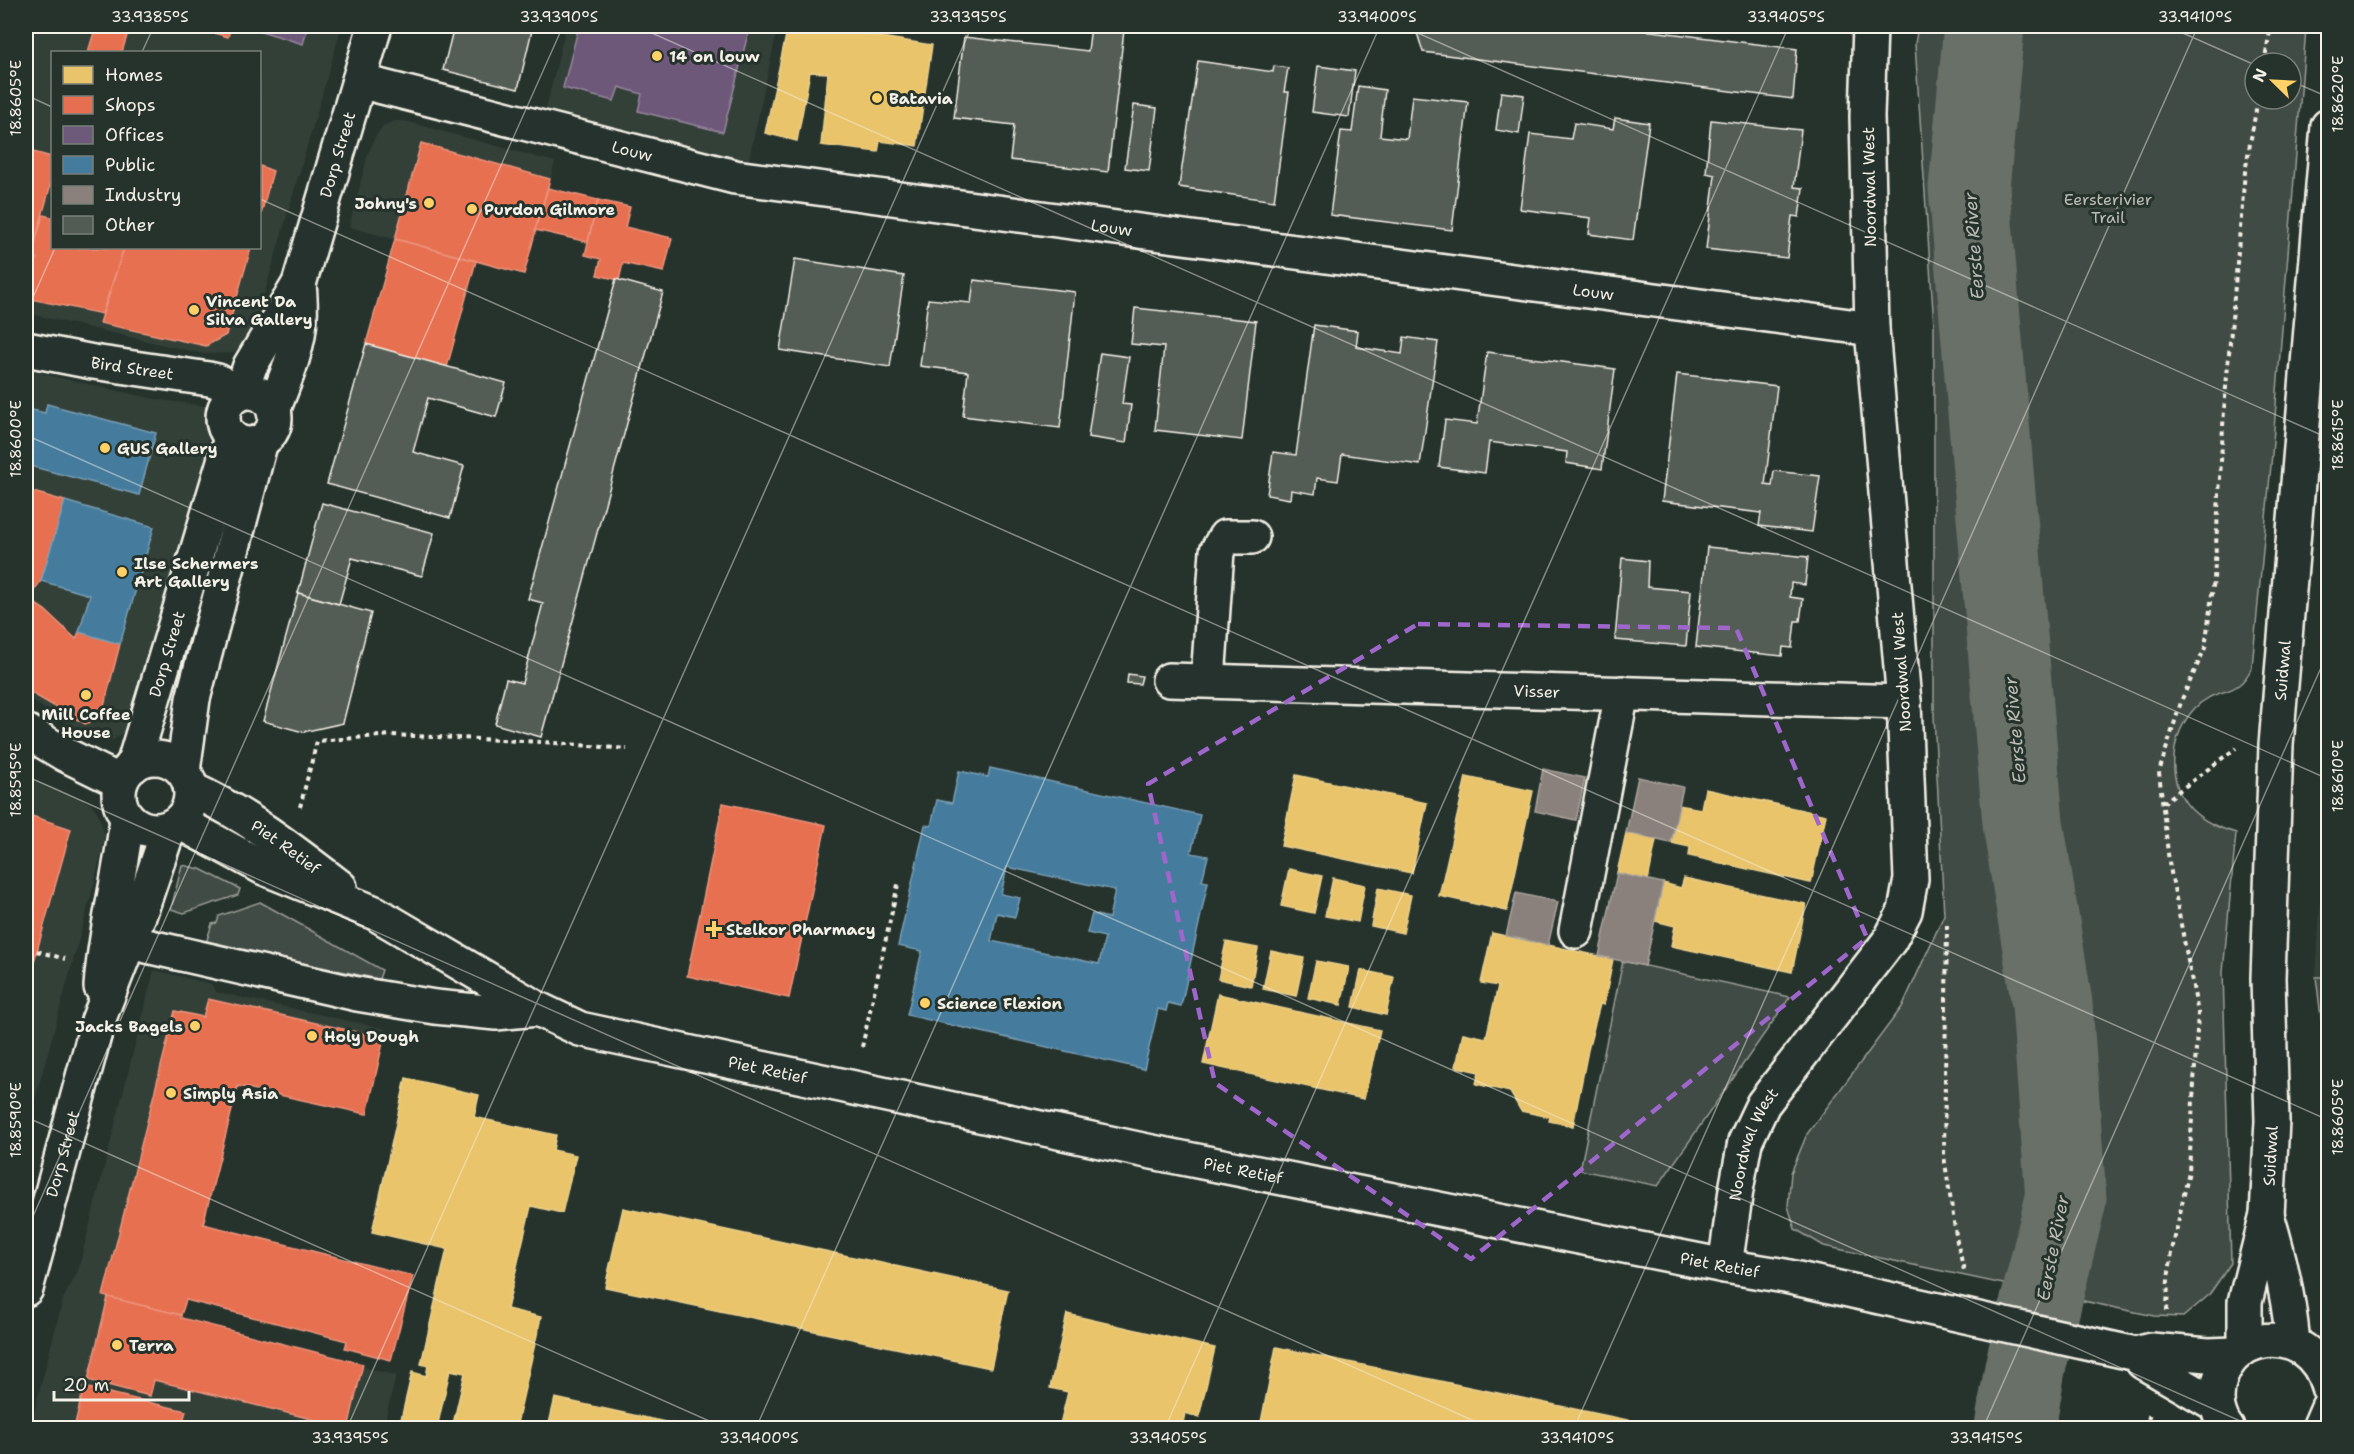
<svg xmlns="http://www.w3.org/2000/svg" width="2354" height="1454" font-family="'Shantell Sans',sans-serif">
  <rect width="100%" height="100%" fill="#26332d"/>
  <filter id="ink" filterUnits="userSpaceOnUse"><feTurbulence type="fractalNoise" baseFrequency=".0167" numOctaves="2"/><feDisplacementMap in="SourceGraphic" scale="12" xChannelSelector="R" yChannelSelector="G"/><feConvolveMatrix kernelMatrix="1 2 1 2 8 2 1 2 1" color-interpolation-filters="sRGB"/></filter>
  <g filter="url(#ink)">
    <g fill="#333f39" fill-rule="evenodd">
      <path d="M26,26H342L255,326L245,345L232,353L203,354L26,313ZM52,52H260V248H52Z"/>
      <path d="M566,26H778L748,164L546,109Z"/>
      <path d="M395,121H405L555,162L524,274L349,227L368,154L375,137L383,126Z"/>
      <path d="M26,370L154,399L205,406L207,408L208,453L138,704L131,727L113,740L107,742L91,738L26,697Z"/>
      <path d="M2328,769V1072L2316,977Z"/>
      <path d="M26,777L83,799L92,805L98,813L105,836L94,885L26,1132Z"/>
      <path d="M154,970L211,984L216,992L386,1029L367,1114L238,1087L181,1318L363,1364V1367L396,1376L383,1428H30L63,1299L78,1271Z"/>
    </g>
    <g fill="#414b45" stroke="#9a9e96" stroke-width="1.5" fill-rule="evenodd">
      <path d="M1918,26H2305L2306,28L2272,454L2252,667C2237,700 2217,685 2195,708C2170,735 2165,781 2191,809C2204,822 2219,828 2236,833L2223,972L2231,1263L2209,1295L2183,1317L2154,1316L1824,1246L1795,1229L1788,1206L1791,1173L1807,1134L1902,1007L1944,915L1934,715V326L1915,44ZM2255,63H2291V99H2255Z"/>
      <path d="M182,865L200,869L240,889L238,895L184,913L171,909Z"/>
      <path d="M260,902L382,970L379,979L206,943L212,924L217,923L219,916Z"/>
      <path d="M1623,961L1790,997L1658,1186L1580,1170Z"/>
      <path d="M2316,977H2328V1072Z"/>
    </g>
    <g fill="#e9c46a" stroke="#ecd290" stroke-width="1.5">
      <path d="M788,26H813L932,45L917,146L880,141L878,152L821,145L828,73L810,72L797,141L765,133Z"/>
      <path d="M1296,775L1427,803L1412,873L1281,846Z"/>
      <path d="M1466,777L1533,791L1507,911L1439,896Z"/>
      <path d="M1705,789L1826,815L1811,883L1689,856L1690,847L1671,843L1679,805L1701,809Z"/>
      <path d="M1626,833L1656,840L1648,880L1617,873Z"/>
      <path d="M1289,869L1322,876L1314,913L1281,906Z"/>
      <path d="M1333,878L1365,885L1358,922L1325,916Z"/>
      <path d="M1684,878L1806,904L1792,972L1671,946L1675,926L1655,921L1663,883L1681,888Z"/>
      <path d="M1378,888L1411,895L1403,933L1371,926Z"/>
      <path d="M1492,933L1613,959L1604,1005L1600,1004L1588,1050L1573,1126L1549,1121L1550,1117L1521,1111L1510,1092L1476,1084L1479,1072L1456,1067L1463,1033L1486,1038L1498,986L1481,983Z"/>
      <path d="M1226,942L1258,948L1251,986L1218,979Z"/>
      <path d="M1271,951L1304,958L1296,996L1263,989Z"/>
      <path d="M1316,961L1349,967L1341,1005L1308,998Z"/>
      <path d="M1361,970L1394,977L1386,1015L1353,1007Z"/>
      <path d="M1218,994L1380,1030L1364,1099L1203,1064Z"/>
      <path d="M406,1078L479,1095L474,1117L556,1135L553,1150L576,1155L562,1213L531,1206L507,1309L541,1317L516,1428H452L465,1373L450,1370L437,1428H399L412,1372L426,1376L428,1366L421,1364L447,1249L372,1232Z"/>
      <path d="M623,1208L1008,1290L991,1368L605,1287Z"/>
      <path d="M1067,1314L1215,1348L1199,1417L1185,1413L1182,1428H1059L1068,1392L1050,1388Z"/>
      <path d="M1276,1347L1666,1428H1269L1260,1427Z"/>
      <path d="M555,1398L693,1428H548Z"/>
    </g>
    <g fill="#e76f51" stroke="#eb967e" stroke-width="1.5">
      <path d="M96,26H130L122,52H88Z"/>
      <path d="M191,26H231L228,37Z"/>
      <path d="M421,143L550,179L524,274L395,239Z"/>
      <path d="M26,150L52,157V180L26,274Z"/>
      <path d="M260,166L273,171L260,218Z"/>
      <path d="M548,188L598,200L588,242L535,230Z"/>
      <path d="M598,200L630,207L625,227L672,238L664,272L623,263L619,280L597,275L601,259L585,255Z"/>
      <path d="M43,215L52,217V248H124L102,314L26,298L37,258L31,257Z"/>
      <path d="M395,239L476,261L447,367L366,344Z"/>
      <path d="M124,248H251L226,335L206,346L100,323Z"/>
      <path d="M26,490L65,501L41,581L26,601Z"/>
      <path d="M28,599L45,610L76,639L79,632L120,644L101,718L85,724L26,690V601Z"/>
      <path d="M723,803L826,825L789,998L687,976Z"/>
      <path d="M26,814L71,829L26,990Z"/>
      <path d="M208,999L384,1038L367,1114L238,1086L203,1224L413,1276L391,1360L345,1348L347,1341L186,1300L181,1315L103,1296L175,1011L203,1017Z"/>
      <path d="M108,1297L181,1315V1318L363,1364L348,1428L154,1380L150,1396L88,1380Z"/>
      <path d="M84,1387L186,1411L181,1428H74Z"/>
    </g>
    <g fill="#6d597a" stroke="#96879b" stroke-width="1.5">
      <path d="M263,26H308L303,44L261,31Z"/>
      <path d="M579,26H750L723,132L638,111L642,94L619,87L614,101L563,88Z"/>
    </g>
    <g fill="#457b9d" stroke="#7a9eb4" stroke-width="1.5" fill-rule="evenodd">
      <path d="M47,404L156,433L139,495L30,466L33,453L26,451V411L28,409L45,413Z"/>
      <path d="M65,501L154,527L120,644L79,632L90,595L41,581Z"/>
      <path d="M990,768L1200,815L1191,853L1208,856L1202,881L1208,882L1181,1006L1168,1003L1166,1011L1158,1009L1144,1069L907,1015L922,951L898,946L925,825L931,826L937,800L952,803L959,771L988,777ZM1007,867L1115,890L1109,918L1092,914L1087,933L1105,937L1099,964L991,941L997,913L1015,917L1020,898L1001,894Z"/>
    </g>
    <g fill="#8a817c" stroke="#aaa39c" stroke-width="1.5">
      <path d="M1543,769L1585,778L1576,820L1535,811Z"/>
      <path d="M1638,777L1683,787L1671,843L1626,833Z"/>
      <path d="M1617,873L1663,883L1645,966L1599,956Z"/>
      <path d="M1516,893L1558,902L1548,945L1506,936Z"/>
    </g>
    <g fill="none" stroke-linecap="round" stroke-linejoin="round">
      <path stroke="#676f68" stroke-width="81" d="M1984,26L1969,188L2023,823L2052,1004L2066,1199L2025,1368L2015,1428"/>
    </g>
    <g fill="#525c55" stroke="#f4f1e8" stroke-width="1.5">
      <path d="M454,26H533L518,89L443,70Z"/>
      <path d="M1091,26L1124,30L1108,172L1010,160L1014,125L954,118L964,37L1088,51Z"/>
      <path d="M1415,26H1611L1797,49L1793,99L1423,52Z"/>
      <path d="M1198,61L1273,72L1274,66L1288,68L1284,92H1289L1274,201L1179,187Z"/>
      <path d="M1318,66L1355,71L1349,117L1312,112Z"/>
      <path d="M1358,86L1385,90L1380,136L1407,139L1412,96L1468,102L1452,230L1330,215L1341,131L1352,132Z"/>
      <path d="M1501,92L1524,95L1519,134L1496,130Z"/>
      <path d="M1134,105L1157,108L1149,171L1125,168Z"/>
      <path d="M1615,118L1649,123L1633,240L1589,234L1591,218L1520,209L1530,134L1571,139L1574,123L1613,129Z"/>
      <path d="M1711,120L1801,130L1794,187L1803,188L1799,217L1792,216L1787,258L1706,249L1715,175L1706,173Z"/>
      <path d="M795,259L904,276L890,367L780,350Z"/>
      <path d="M616,279L663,292L541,737L495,724L506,679L522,683L543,603L528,599Z"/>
      <path d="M974,280L1075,292L1060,428L963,416L968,372L920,366L928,299L971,303Z"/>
      <path d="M1135,308L1256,321L1242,440L1155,430L1164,347L1131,344Z"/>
      <path d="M1314,325L1358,331L1356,347L1402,354L1404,337L1438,342L1420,465L1342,454L1338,481L1317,478L1315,494L1291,490L1290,499L1267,495L1273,452L1296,455Z"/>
      <path d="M366,344L506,383L496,417L428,398L413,452L464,466L450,518L327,484Z"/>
      <path d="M1487,352L1615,369L1602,469L1566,463L1567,452L1489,442L1485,473L1439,467L1445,420L1477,424Z"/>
      <path d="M1100,353L1129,357L1122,404L1131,405L1126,443L1088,437Z"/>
      <path d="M1677,374L1777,386L1765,485L1772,486L1774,471L1820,476L1812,532L1759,526L1761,513L1662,501Z"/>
      <path d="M322,503L434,533L422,576L352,558L339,604L298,593Z"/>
      <path d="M1707,547L1808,557L1805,585L1791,583L1790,597L1803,599L1800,621H1795L1792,648L1783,647L1782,656L1696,647Z"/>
      <path d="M1622,558L1648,561L1647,587L1691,591L1686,646L1615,640Z"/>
      <path d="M298,593L371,613L343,723L303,732L263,721Z"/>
      <path d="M1128,674L1142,676L1140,684L1127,683Z"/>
    </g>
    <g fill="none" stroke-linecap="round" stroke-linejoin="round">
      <defs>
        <g id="minor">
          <path id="s1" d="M359,81L735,177L1872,329"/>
          <path id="s2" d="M26,349L93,362L209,379L218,381L235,395"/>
          <circle cx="249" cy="418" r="26"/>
          <path id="s3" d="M241,392L250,366L299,284L375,26"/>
          <path d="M274,408C285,380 299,348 300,317C301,306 300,295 299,284"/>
          <path id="s4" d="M1169,680L1904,702"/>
          <path d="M1208,680L1217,551L1225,537H1252"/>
          <path d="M26,731L66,755L121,782"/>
          <circle cx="155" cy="794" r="36"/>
          <path id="s5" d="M133,766L231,438"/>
          <path d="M183,771L193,699L261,441"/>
          <path id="s6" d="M191,789C246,814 292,850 340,887"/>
          <path id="s7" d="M179,822L264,868L375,913L538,1009L580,1029L1147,1151L1725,1266L1785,1276L2136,1354L2151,1350L2208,1355L2235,1354"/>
          <path d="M1576,931L1622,693"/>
          <path d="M129,942L357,994L435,1007L496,1013L538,1009"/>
          <path d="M101,987C105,929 121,875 127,818"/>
          <path d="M2267,1215C2280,1258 2289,1299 2293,1343"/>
          <path id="s8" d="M1725,1266L1736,1190L1745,1142L1763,1104L1890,940L1905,911L1911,879L1904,702L1872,329L1867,116L1870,26"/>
          <path id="s9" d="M26,1289L98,1021L139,916L169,828"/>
          <path id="s10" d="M2245,1347V1302L2267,1215L2272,1121L2268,978L2276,745L2328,126"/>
          <path d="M2136,1354L2143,1362L2217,1405"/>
          <path d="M2227,1428C2221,1421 2217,1408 2217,1399C2218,1328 2311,1318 2328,1387"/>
          <path d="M2319,1428L2328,1407"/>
        </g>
      </defs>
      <use href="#minor" stroke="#f4f1e8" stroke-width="38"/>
      <g stroke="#f4f1e8" stroke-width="4" stroke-dasharray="4.5 4.5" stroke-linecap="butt">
        <path d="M2264,63L2271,26"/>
        <path d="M2163,803L2236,748"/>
        <path d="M300,807L317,741L392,735L543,742L627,749"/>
        <path d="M1947,925L1944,1156L1957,1242L1965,1274"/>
        <path d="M37,951L65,959"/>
        <path d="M862,1047L899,880"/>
        <path d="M2167,1311L2168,1278L2173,1246L2189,1171L2198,1013L2169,862L2159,772L2182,699L2205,648L2214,579L2224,410L2245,172L2258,99"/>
        <path d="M2146,1428L2150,1413"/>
      </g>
      <use href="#minor" stroke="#26332d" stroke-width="33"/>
    </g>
  </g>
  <path fill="none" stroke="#9f67cb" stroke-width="4.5" stroke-dasharray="12 8" stroke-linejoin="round" d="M1418,624L1736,628L1867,938L1471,1259L1215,1083L1148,784Z"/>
  <path fill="none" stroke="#f4f1e8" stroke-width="1.5" stroke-opacity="0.45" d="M636,26L2328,779M1402,26L2328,438M2167,26L2255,65M142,52L154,26M2291,81L2328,97M26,95L52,107M260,199L2328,1120M26,313L55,248M26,435L2256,1428M26,776L1490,1428M26,1117L725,1428M26,1232L563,26M347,1428L972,26M756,1428L1380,26M1165,1428L1789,26M1574,1428L2198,26M1983,1428L2328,652"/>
  <g fill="#ffd166" stroke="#26332d" stroke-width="2">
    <circle cx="657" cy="56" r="6"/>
    <circle cx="877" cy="98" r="6"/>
    <circle cx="429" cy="203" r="6"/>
    <circle cx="472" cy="209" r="6"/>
    <circle cx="194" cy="310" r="6"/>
    <circle cx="105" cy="448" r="6"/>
    <circle cx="122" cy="572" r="6"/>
    <circle cx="86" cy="695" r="6"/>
    <path d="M711 920h6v6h6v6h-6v6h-6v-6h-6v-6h6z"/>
    <circle cx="925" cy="1003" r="6"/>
    <circle cx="195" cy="1026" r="6"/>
    <circle cx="312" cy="1036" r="6"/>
    <circle cx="171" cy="1093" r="6"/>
    <circle cx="117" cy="1345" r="6"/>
  </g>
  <g text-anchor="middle" stroke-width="6" stroke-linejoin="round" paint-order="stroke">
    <g font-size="16" font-weight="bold" fill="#f4f1e8" stroke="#26332d" text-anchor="start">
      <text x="669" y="62">14 on louw</text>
      <text x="889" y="104">Batavia</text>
      <text x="417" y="209" text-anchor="end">Johny's</text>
      <text x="484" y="215">Purdon Gilmore</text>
      <text x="206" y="307">Vincent Da<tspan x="206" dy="18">Silva Gallery</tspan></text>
      <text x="117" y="454">GUS Gallery</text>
      <text x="134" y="569">Ilse Schermers<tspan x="134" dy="18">Art Gallery</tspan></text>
      <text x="86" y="720" text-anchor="middle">Mill Coffee<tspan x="86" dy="18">House</tspan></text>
      <text x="726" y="935">Stelkor Pharmacy</text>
      <text x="937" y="1009">Science Flexion</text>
      <text x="183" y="1032" text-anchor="end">Jacks Bagels</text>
      <text x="324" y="1042">Holy Dough</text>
      <text x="183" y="1099">Simply Asia</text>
      <text x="129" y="1351">Terra</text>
    </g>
    <g font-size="16" fill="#f4f1e8" stroke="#26332d">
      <text dy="6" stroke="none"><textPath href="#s1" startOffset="282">Louw</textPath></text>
      <text dy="6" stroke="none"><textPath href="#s3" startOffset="258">Dorp Street</textPath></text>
      <text transform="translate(1869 187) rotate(-91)" y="6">Noordwal West</text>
      <text dy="6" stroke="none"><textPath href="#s1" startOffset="768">Louw</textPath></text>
      <text dy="6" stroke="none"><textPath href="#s1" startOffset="1254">Louw</textPath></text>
      <text dy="6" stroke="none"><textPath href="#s2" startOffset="108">Bird Street</textPath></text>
      <text dy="6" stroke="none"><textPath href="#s5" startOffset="117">Dorp Street</textPath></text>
      <text dy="6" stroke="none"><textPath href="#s10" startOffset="680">Suidwal</textPath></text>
      <text transform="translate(1901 672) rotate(-94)" y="6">Noordwal West</text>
      <text dy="6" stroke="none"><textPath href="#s4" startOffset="368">Visser</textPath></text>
      <text dy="6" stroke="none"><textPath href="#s6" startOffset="111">Piet Retief</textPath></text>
      <text dy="6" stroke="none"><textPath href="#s7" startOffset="644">Piet Retief</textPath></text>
      <text dy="6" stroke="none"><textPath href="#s8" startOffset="126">Noordwal West</textPath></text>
      <text dy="6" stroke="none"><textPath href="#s9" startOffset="140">Dorp Street</textPath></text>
      <text dy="6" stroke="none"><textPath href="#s10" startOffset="194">Suidwal</textPath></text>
      <text dy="6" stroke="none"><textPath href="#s7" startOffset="1130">Piet Retief</textPath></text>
      <text dy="6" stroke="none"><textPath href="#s7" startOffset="1616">Piet Retief</textPath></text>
    </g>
    <g font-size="16" fill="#bebfb7" stroke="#26332d">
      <text x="2108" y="205">Eersterivier<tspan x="2108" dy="18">Trail</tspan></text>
    </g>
    <g font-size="18" font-style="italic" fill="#bcbdb5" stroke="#26332d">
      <text transform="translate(1974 246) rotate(-94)" y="6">Eerste River</text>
      <text transform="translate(2015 730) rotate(-95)" y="6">Eerste River</text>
      <text transform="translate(2053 1248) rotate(-79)" y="6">Eerste River</text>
    </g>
  </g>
  <rect width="2354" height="1454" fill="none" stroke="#26332d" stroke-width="66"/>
  <rect x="51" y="51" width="210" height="198" fill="#26332d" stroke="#787f78" stroke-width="1.5"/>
  <rect x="63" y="66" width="30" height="18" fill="#e9c46a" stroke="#787f78" stroke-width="1.5"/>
  <text x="105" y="81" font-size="18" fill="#f4f1e8">Homes</text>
  <rect x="63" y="96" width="30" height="18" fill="#e76f51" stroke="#787f78" stroke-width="1.5"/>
  <text x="105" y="111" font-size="18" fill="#f4f1e8">Shops</text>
  <rect x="63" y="126" width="30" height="18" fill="#6d597a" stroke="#787f78" stroke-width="1.5"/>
  <text x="105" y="141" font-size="18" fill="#f4f1e8">Offices</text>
  <rect x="63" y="156" width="30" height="18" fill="#457b9d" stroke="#787f78" stroke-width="1.5"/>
  <text x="105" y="171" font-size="18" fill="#f4f1e8">Public</text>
  <rect x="63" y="186" width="30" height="18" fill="#8a817c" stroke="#787f78" stroke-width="1.5"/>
  <text x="105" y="201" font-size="18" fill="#f4f1e8">Industry</text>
  <rect x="63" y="216" width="30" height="18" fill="#525c55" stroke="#787f78" stroke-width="1.5"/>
  <text x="105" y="231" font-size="18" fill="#f4f1e8">Other</text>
  <g transform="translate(2273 81) rotate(294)"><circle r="28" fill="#26332d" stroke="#787f78" stroke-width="1.5"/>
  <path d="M0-4.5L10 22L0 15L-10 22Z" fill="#ffd166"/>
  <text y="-9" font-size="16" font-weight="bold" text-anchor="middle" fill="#f4f1e8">N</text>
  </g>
  <path d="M54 1391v9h135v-9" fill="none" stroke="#f4f1e8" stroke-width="3"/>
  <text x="63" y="1391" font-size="18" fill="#f4f1e8" stroke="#26332d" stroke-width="4.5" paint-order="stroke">20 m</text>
  <rect x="33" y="33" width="2288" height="1388" fill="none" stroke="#f4f1e8" stroke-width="2"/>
  <g font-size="15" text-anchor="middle" fill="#f4f1e8">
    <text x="150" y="22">33.9385°S</text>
    <text x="559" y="22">33.9390°S</text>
    <text x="968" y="22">33.9395°S</text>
    <text x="1377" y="22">33.9400°S</text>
    <text x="1786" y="22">33.9405°S</text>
    <text x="2195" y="22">33.9410°S</text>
    <text transform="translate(2338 94) rotate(-90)" y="5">18.8620°E</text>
    <text transform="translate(16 98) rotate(-90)" y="5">18.8605°E</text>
    <text transform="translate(2338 435) rotate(-90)" y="5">18.8615°E</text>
    <text transform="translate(16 439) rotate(-90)" y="5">18.8600°E</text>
    <text transform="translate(2338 776) rotate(-90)" y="5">18.8610°E</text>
    <text transform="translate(16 780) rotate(-90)" y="5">18.8595°E</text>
    <text transform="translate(2338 1117) rotate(-90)" y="5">18.8605°E</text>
    <text transform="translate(16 1120) rotate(-90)" y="5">18.8590°E</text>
    <text x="350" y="1443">33.9395°S</text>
    <text x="759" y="1443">33.9400°S</text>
    <text x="1168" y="1443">33.9405°S</text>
    <text x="1577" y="1443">33.9410°S</text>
    <text x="1986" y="1443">33.9415°S</text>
  </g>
</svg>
